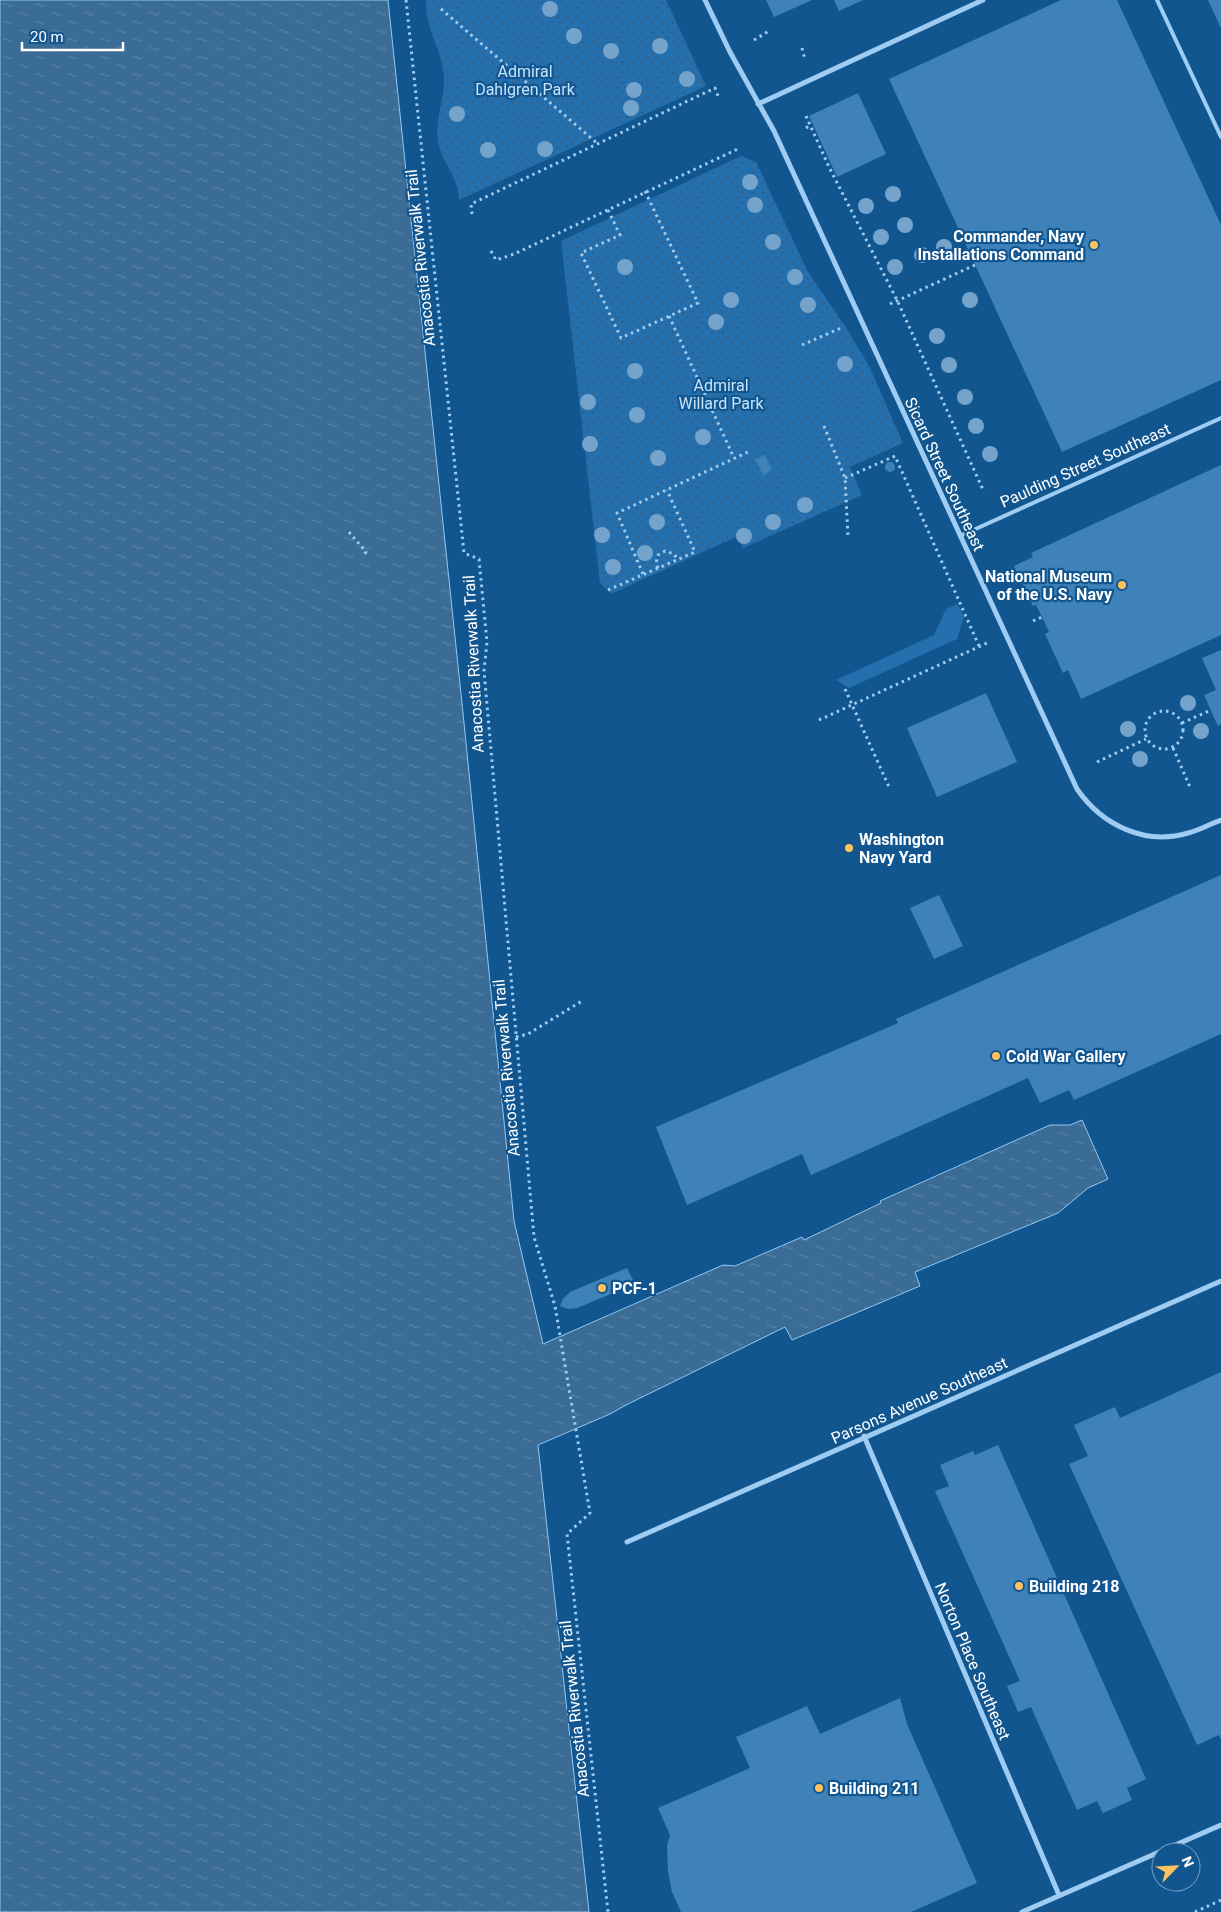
<svg xmlns="http://www.w3.org/2000/svg" width="1221" height="1912" font-family="Roboto,sans-serif">
  <defs>
    <pattern id="park-dots" width="8" height="8" patternUnits="userSpaceOnUse" patternTransform="scale(1.25)"><rect width="8" height="8" fill="#2470af"/><path d="M2 2h.1M6 6h.1" fill="none" stroke="#3c5a74" stroke-width="1.8" stroke-linecap="round"/></pattern>
    <pattern id="water-ripples" width="26" height="14" patternUnits="userSpaceOnUse" patternTransform="scale(1.25)"><rect width="26" height="14" fill="#3b6c96"/><path d="M2 4q2-2 4 0t4 0M15 11q2-2 4 0t4 0" fill="none" stroke="#5882a6"/></pattern>
  </defs>
  <rect width="100%" height="100%" fill="#125690"/>
  <path fill="#2470af" d="M958,604L964,617L957,639L849,688L836,680L934,635L946,609Z"/>
  <g fill="url(#park-dots)">
    <path d="M426,0H666L706,86L459,200C459,179 444,165 439,146C433,124 445,100 444,78C443,49 425,32 426,0Z"/>
    <path d="M741,156L756,162L808,272L845,326L869,366L903,443L850,467L862,495L743,548L738,536L611,594L600,583L561,241Z"/>
  </g>
  <path fill="url(#water-ripples)" stroke="#8fc9f5" d="M0,0H388L463,713L514,1221L543,1344L723,1265L735,1266L802,1237L804,1240L881,1203L880,1201L1050,1125H1070L1082,1120L1108,1179L1088,1188L1058,1213L915,1272L920,1286L792,1340L785,1327L626,1405L610,1414L538,1445L589,1912H0Z"/>
  <g fill="#3f82ba">
    <path d="M766,0H812L774,17Z"/>
    <path d="M834,0H863L839,11Z"/>
    <path d="M1061,0H1117L1221,225V380L1062,452L889,79Z"/>
    <path d="M1208,0H1221V28Z"/>
    <path d="M858,93L886,154L837,177L809,116Z"/>
    <path d="M765,455L772,470L763,475L755,459Z"/>
    <circle cx="890" cy="467" r="5"/>
    <path d="M1221,465V635L1081,699L1068,670L1063,673L1045,634L1049,632L1042,617L1036,605L1033,606L1014,566L1033,557L1031,553Z"/>
    <path d="M1221,650V724L1218,726L1204,695L1216,690L1202,658Z"/>
    <path d="M986,693L1017,762L937,797L907,728Z"/>
    <path d="M1221,875V1034L1074,1100L1069,1090L1040,1103L1028,1078L811,1175L802,1154L687,1205L656,1127L898,1023L896,1019Z"/>
    <path d="M939,895L963,946L934,959L910,908Z"/>
    <path d="M627,1268L635,1284L577,1308L568,1309L560,1306L563,1299L570,1292Z"/>
    <path d="M1221,1372V1740L1219,1735L1197,1745L1069,1464L1088,1456L1074,1425L1115,1407L1120,1418Z"/>
    <path d="M998,1445L1146,1779L1127,1788L1132,1800L1103,1813L1097,1801L1077,1810L1031,1707L1018,1712L1007,1686L1020,1681L935,1491L949,1486L940,1465L973,1451L975,1455Z"/>
    <path d="M900,1698L907,1724L977,1883L911,1912H681L672,1892L668,1872L667,1845L670,1835L658,1808L750,1768L736,1737L807,1706L820,1734Z"/>
  </g>
  <g fill="none" stroke-linecap="round" stroke-linejoin="round">
    <g stroke="#9eccf2" stroke-width="3" stroke-dasharray="2.5 4" stroke-linecap="butt">
      <path d="M406,0L464,553L479,559L487,642L484,671L534,1237L555,1306L590,1513L567,1534L608,1912"/>
      <path d="M441,9L598,144"/>
      <path d="M754,40L769,31"/>
      <path d="M802,48L805,60"/>
      <path d="M806,116L829,167L897,300L984,492"/>
      <path d="M806,128L810,125"/>
      <path d="M608,210L620,235L581,253L621,338L698,303L645,191"/>
      <path d="M472,214L471,204L715,88L718,96"/>
      <path d="M491,251L496,260L514,254L740,148"/>
      <path d="M890,304L975,265"/>
      <path d="M669,316L734,458"/>
      <path d="M802,345L843,327"/>
      <path d="M824,426L845,478L848,537"/>
      <path d="M845,478L895,456L979,646"/>
      <path d="M349,532L366,552L362,557"/>
      <path d="M658,568L656,563L658,555L665,551L674,554L678,560"/>
      <path d="M643,574L617,513L748,452"/>
      <path d="M608,590L695,552L667,490"/>
      <path d="M1033,621L1042,617"/>
      <path d="M845,689L889,787"/>
      <circle cx="1164" cy="730" r="19"/>
      <path d="M819,720L987,643"/>
      <path d="M1182,723L1211,710"/>
      <path d="M1173,748L1190,787"/>
      <path d="M1097,762L1146,739"/>
      <path d="M516,1037L528,1034L582,1001"/>
      <path d="M1195,1912L1221,1900"/>
    </g>
    <g stroke="#9eccf2" stroke-width="4">
      <path d="M1157,0L1221,137"/>
      <path d="M960,536L1221,418"/>
    </g>
    <g stroke="#9eccf2" stroke-width="5">
      <path d="M705,0L730,52L774,131L1077,789C1102,825 1145,846 1188,833C1200,830 1210,824 1221,820"/>
      <path d="M758,104L983,0"/>
      <path d="M864,1436L1059,1895"/>
      <path d="M627,1542L1221,1281"/>
      <path d="M1022,1912L1221,1825"/>
    </g>
  </g>
  <g fill="#74a4cc">
    <circle cx="550" cy="9" r="8"/>
    <circle cx="574" cy="36" r="8"/>
    <circle cx="660" cy="46" r="8"/>
    <circle cx="611" cy="51" r="8"/>
    <circle cx="687" cy="79" r="8"/>
    <circle cx="634" cy="90" r="8"/>
    <circle cx="631" cy="108" r="8"/>
    <circle cx="457" cy="114" r="8"/>
    <circle cx="545" cy="149" r="8"/>
    <circle cx="488" cy="150" r="8"/>
    <circle cx="750" cy="182" r="8"/>
    <circle cx="893" cy="194" r="8"/>
    <circle cx="755" cy="205" r="8"/>
    <circle cx="866" cy="206" r="8"/>
    <circle cx="905" cy="225" r="8"/>
    <circle cx="881" cy="237" r="8"/>
    <circle cx="773" cy="242" r="8"/>
    <circle cx="944" cy="247" r="8"/>
    <circle cx="922" cy="255" r="8"/>
    <circle cx="625" cy="267" r="8"/>
    <circle cx="895" cy="267" r="8"/>
    <circle cx="795" cy="277" r="8"/>
    <circle cx="731" cy="300" r="8"/>
    <circle cx="970" cy="300" r="8"/>
    <circle cx="808" cy="305" r="8"/>
    <circle cx="716" cy="322" r="8"/>
    <circle cx="937" cy="336" r="8"/>
    <circle cx="845" cy="364" r="8"/>
    <circle cx="949" cy="365" r="8"/>
    <circle cx="635" cy="371" r="8"/>
    <circle cx="965" cy="397" r="8"/>
    <circle cx="588" cy="402" r="8"/>
    <circle cx="637" cy="415" r="8"/>
    <circle cx="976" cy="426" r="8"/>
    <circle cx="703" cy="437" r="8"/>
    <circle cx="590" cy="444" r="8"/>
    <circle cx="990" cy="454" r="8"/>
    <circle cx="658" cy="458" r="8"/>
    <circle cx="805" cy="505" r="8"/>
    <circle cx="657" cy="522" r="8"/>
    <circle cx="773" cy="522" r="8"/>
    <circle cx="602" cy="535" r="8"/>
    <circle cx="744" cy="536" r="8"/>
    <circle cx="645" cy="553" r="8"/>
    <circle cx="613" cy="567" r="8"/>
    <circle cx="1188" cy="703" r="8"/>
    <circle cx="1128" cy="729" r="8"/>
    <circle cx="1201" cy="731" r="8"/>
    <circle cx="1140" cy="759" r="8"/>
  </g>
  <g fill="#ffc15e" stroke="#125690" stroke-width="2">
    <circle cx="1094" cy="245" r="5"/>
    <circle cx="1122" cy="585" r="5"/>
    <circle cx="849" cy="848" r="5"/>
    <circle cx="996" cy="1056" r="5"/>
    <circle cx="602" cy="1288" r="5"/>
    <circle cx="1019" cy="1586" r="5"/>
    <circle cx="819" cy="1788" r="5"/>
  </g>
  <g text-anchor="middle" stroke-width="4.5" stroke-linejoin="round" paint-order="stroke">
    <g font-size="16" fill="#c5e4fd" stroke="#125690">
      <text x="525" y="77">Admiral<tspan x="525" dy="18">Dahlgren Park</tspan></text>
      <text x="721" y="391">Admiral<tspan x="721" dy="18">Willard Park</tspan></text>
    </g>
    <g font-size="16" font-weight="bold" fill="#fff" stroke="#125690" text-anchor="start">
      <text x="1084" y="242" text-anchor="end">Commander, Navy<tspan x="1084" dy="18">Installations Command</tspan></text>
      <text x="1112" y="582" text-anchor="end">National Museum<tspan x="1112" dy="18">of the U.S. Navy</tspan></text>
      <text x="859" y="845">Washington<tspan x="859" dy="18">Navy Yard</tspan></text>
      <text x="1006" y="1062">Cold War Gallery</text>
      <text x="612" y="1294">PCF-1</text>
      <text x="1029" y="1592">Building 218</text>
      <text x="829" y="1794">Building 211</text>
    </g>
    <g font-size="16" fill="#fff" stroke="#125690">
      <text transform="translate(420 258) rotate(-96)" y="6">Anacostia Riverwalk Trail</text>
      <text transform="translate(1085 465) rotate(-24)" y="6">Paulding Street Southeast</text>
      <text transform="translate(945 474) rotate(65)" y="6">Sicard Street Southeast</text>
      <text transform="translate(473 664) rotate(-93)" y="6">Anacostia Riverwalk Trail</text>
      <text transform="translate(506 1068) rotate(-95)" y="6">Anacostia Riverwalk Trail</text>
      <text transform="translate(919 1400) rotate(-24)" y="6">Parsons Avenue Southeast</text>
      <text transform="translate(973 1661) rotate(67)" y="6">Norton Place Southeast</text>
      <text transform="translate(574 1709) rotate(-96)" y="6">Anacostia Riverwalk Trail</text>
    </g>
  </g>
  <g transform="translate(1176 1867) rotate(66)"><circle r="24" fill="#125690" stroke="#719abc"/>
  <path d="M0-4L9 19L0 12L-9 19Z" fill="#ffc15e"/>
  <text y="-8" font-size="14" font-weight="bold" text-anchor="middle" fill="#ffffff">N</text>
  </g>
  <path d="M22 42v8h101v-8" fill="none" stroke="#ffffff" stroke-width="2.5"/>
  <text x="30" y="42" font-size="15" fill="#ffffff" stroke="#125690" stroke-width="4" paint-order="stroke">20 m</text>
</svg>
